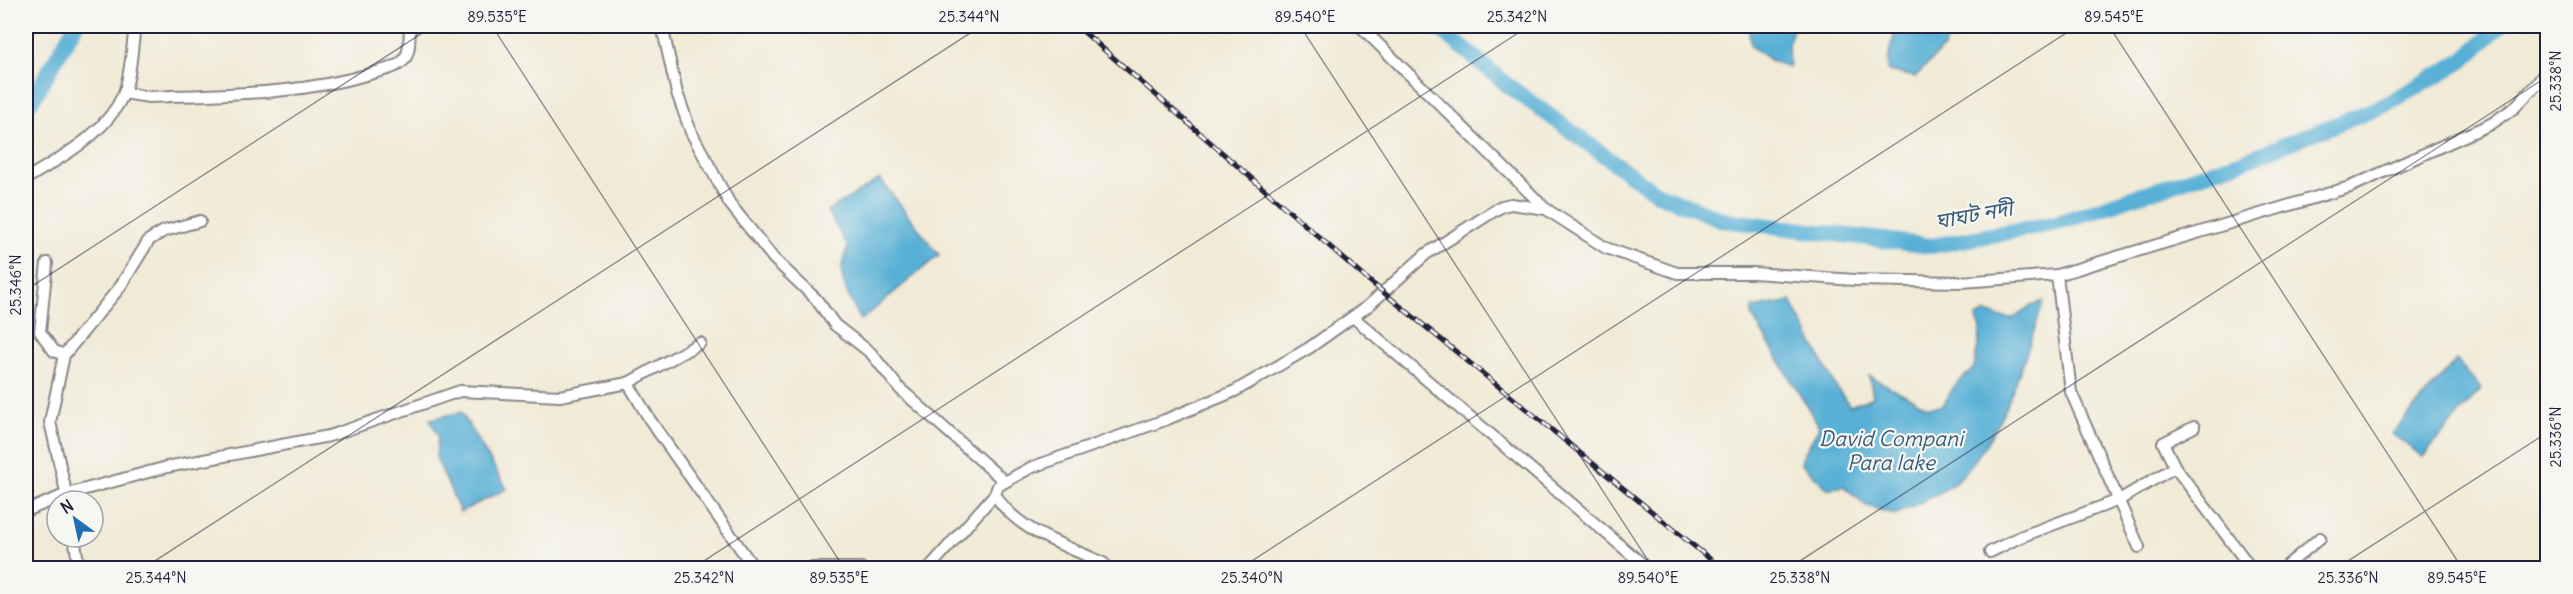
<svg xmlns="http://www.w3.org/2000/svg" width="2573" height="594" font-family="Delius,'Noto Sans Bengali',sans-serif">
  <rect width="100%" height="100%" fill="#f6f6f2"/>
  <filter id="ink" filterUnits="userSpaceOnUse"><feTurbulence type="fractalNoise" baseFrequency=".0167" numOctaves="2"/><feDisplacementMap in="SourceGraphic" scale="12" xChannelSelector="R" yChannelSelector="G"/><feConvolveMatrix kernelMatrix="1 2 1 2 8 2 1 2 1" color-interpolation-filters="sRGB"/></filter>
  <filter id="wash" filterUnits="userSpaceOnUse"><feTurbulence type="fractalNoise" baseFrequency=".008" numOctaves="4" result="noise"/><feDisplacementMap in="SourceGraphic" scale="24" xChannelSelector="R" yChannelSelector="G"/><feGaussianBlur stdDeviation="1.35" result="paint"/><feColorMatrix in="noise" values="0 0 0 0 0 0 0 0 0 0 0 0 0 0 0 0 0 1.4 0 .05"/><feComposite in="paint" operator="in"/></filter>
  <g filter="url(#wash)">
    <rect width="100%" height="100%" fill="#f1ead6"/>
    <g fill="#59b0d6" stroke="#3e6988" stroke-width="1.5">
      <path d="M1749,26H1794L1788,45L1789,67L1771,61L1750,45Z"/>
      <path d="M1897,26H1954L1944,47L1915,77L1888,71L1889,53Z"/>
      <path d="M880,179L939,255L861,320C847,294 834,275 848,247L827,211Z"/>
      <path d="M1791,301L1836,387L1850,406L1873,397L1869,376L1928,407L1943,406L1954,386L1974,368L1981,328L1976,317L1988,312L1999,317L2014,318L2031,306L2044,301C2023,363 2005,431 1959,479C1948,491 1910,507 1895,515L1865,505L1844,486L1828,489L1801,463C1804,449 1814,439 1819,426L1752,316V308Z"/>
      <path d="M2456,360L2481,388L2423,457L2392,434Z"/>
      <path d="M461,412L507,489L460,512L436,457L438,436L430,419Z"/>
    </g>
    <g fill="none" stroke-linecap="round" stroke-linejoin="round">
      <g stroke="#59b0d6" stroke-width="16">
        <path d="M1437,26L1506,84L1656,193L1723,220L1931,246L2057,223L2245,160L2383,106L2464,60L2499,26"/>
        <path d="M26,103L31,102L75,26"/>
      </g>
    </g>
  </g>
  <g filter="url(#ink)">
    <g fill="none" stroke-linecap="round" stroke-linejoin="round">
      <defs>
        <g id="minor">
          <path d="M662,26L677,93L691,132L730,204L774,259L816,299L835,325L871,353L899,388L1004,481"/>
          <path d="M1360,26L1546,209L1606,248L1677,273H1753L1855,280L1961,282L2057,275L2350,187L2491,124L2514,108L2537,84L2548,68"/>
          <path d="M124,93L149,97C225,94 300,95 373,73C383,70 396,68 403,61C411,53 409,36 410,26"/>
          <path d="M26,179C61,157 105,135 123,95C131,78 132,45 135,26"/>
          <path d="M47,263L40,332L54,351L64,355"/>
          <path d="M2057,275L2071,392L2139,547"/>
          <path d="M1353,317L1647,568"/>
          <path d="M628,383L650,420L754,568"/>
          <path d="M2194,427L2163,443L2175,467L2251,568"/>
          <path d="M68,501L50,422L64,355L120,287L149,240L164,231L200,221"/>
          <path d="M26,511L67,494L167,467L329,436L460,391L560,396L628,383L700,343"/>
          <path d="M74,537L79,568"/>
          <path d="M1990,552L2020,537L2119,500L2175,467"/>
          <path d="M807,568H861"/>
          <path d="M929,568L995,494"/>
          <path d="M1108,568L1103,563C1068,546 1015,531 995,494L998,486L1030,468L1165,420L1235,391L1309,348L1368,306L1426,254L1502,206L1511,204L1546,209"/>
          <path d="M2284,568L2320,538"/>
        </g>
      </defs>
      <use href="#minor" stroke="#8a8688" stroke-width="14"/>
      <use href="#minor" stroke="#fff" stroke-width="10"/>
      <defs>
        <path id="rail" d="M1077,26L1367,279L1721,568"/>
      </defs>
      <use href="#rail" stroke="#22223b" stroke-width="5"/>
      <use href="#rail" stroke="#f6f6f2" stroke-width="3" stroke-dasharray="9" stroke-linecap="butt"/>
    </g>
  </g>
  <path fill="none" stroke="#22223b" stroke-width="1.5" stroke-opacity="0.45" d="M492,26L844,568M1300,26L1653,568M2109,26L2462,568M26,290L433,26M26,553L36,568M144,568L981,26M693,568L1529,26M1241,568L2077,26M1789,568L2548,76M2337,568L2548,432"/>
  <g text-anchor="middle" stroke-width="4.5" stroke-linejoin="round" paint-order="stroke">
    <g font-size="21" font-style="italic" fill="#385b79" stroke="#f6f6f2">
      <text transform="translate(1974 215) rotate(-10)" y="7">ঘাঘট নদী</text>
      <text x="1891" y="446">David Compani<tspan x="1891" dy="24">Para lake</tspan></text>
    </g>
  </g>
  <rect width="2573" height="594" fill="none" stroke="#f6f6f2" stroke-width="66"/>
  <g transform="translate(75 519) rotate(327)"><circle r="28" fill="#f6f6f2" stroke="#a1a1a9" stroke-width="1.5"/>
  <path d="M0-4.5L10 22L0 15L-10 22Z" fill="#1f6fb2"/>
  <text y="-9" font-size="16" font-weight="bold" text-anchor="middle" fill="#22223b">N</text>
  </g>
  <rect x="33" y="33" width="2507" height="528" fill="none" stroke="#22223b" stroke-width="2"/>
  <g font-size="15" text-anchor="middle" fill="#22223b">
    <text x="497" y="22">89.535°E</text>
    <text x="969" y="22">25.344°N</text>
    <text x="1305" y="22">89.540°E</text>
    <text x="1517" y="22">25.342°N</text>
    <text x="2114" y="22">89.545°E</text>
    <text transform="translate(2556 81) rotate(-90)" y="5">25.338°N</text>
    <text transform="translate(16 285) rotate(-90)" y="5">25.346°N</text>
    <text transform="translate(2556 437) rotate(-90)" y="5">25.336°N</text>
    <text x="156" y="583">25.344°N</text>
    <text x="704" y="583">25.342°N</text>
    <text x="839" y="583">89.535°E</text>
    <text x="1252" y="583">25.340°N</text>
    <text x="1648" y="583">89.540°E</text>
    <text x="1800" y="583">25.338°N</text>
    <text x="2348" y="583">25.336°N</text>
    <text x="2457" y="583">89.545°E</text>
  </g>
</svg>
